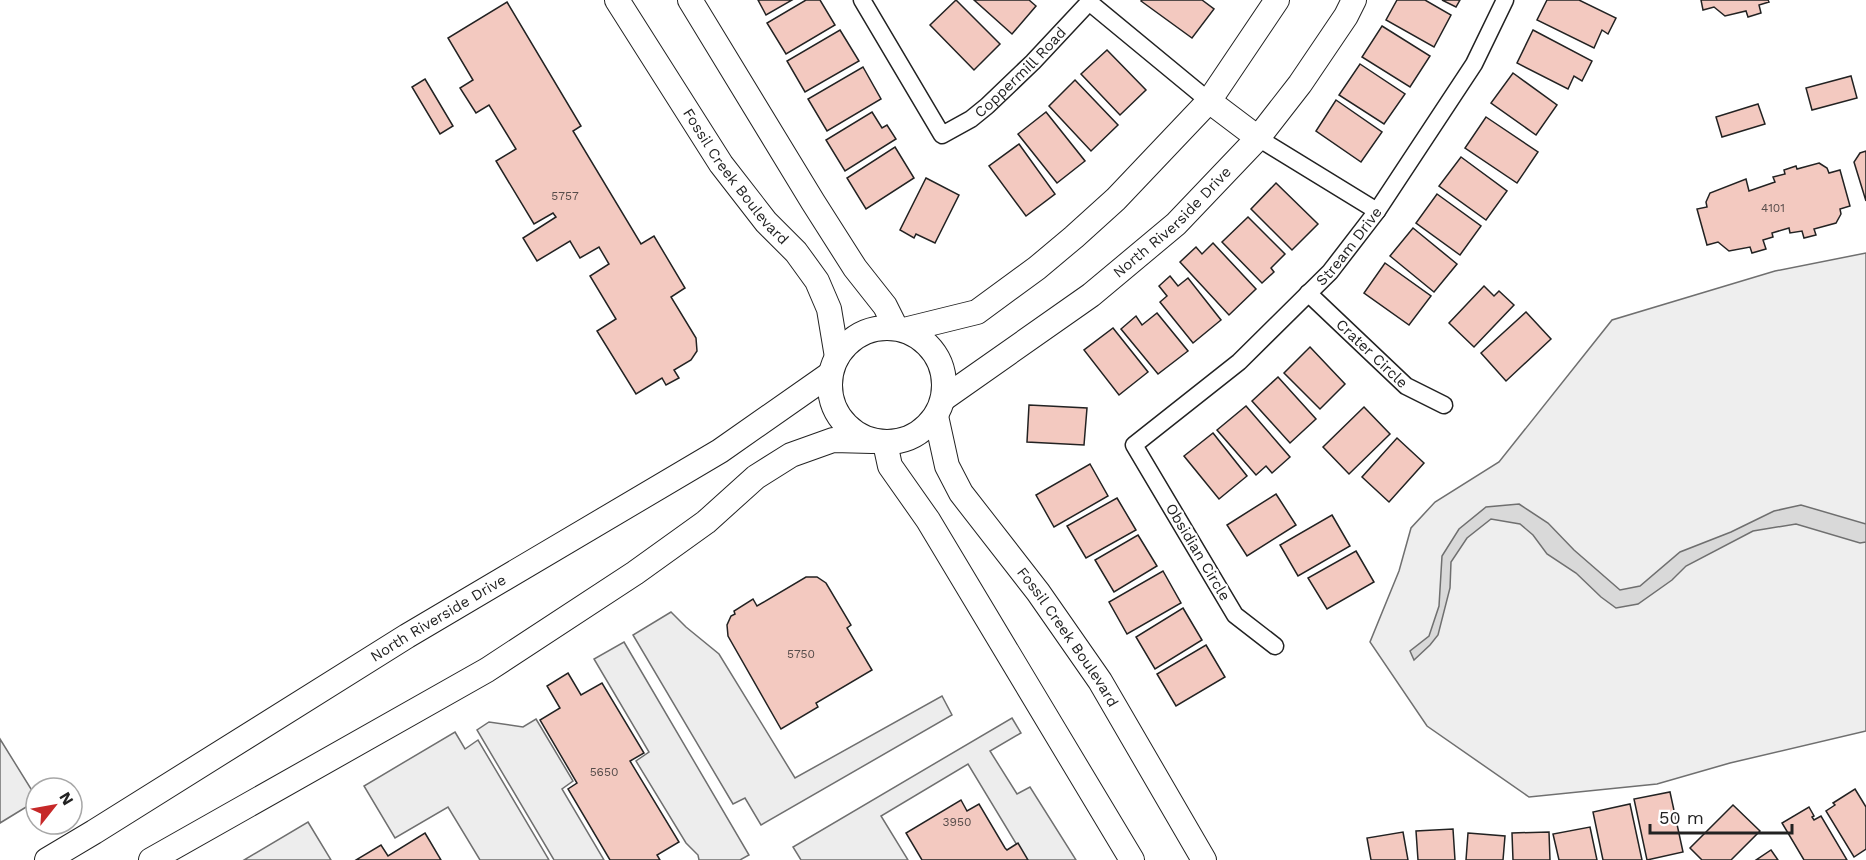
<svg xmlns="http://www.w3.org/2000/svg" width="1866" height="860" font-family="'Work Sans',sans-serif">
  <rect width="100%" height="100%" fill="#fff"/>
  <path fill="#eee" stroke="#6f6f6f" stroke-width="1.5" d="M1866,253V731L1730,763L1657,784L1529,797L1427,726L1370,642L1399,571L1411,528L1435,502L1499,462L1612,320L1775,271Z"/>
  <g fill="#ededed" stroke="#6f6f6f" stroke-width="1.5">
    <path d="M671,612L686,627L719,654L795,778L942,696L952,715L761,825L745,798L733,804L633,635Z"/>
    <path d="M624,642L749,855L740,860H699L698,855L686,843L636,761L649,752L594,659Z"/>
    <path d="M1012,718L1021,733L990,751L1017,794L1030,787L1076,860H1026L968,764L881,816L908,860H801L793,847Z"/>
    <path d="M536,719L573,781L562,789L604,860H554L477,730L489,722L523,727Z"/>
    <path d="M455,732L465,749L478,740L549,860H480L448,807L395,838L364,786Z"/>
    <path d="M0,739L36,797V801L0,823Z"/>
    <path d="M308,822L331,860H244Z"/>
  </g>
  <path fill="#d9d9d9" stroke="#6f6f6f" stroke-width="1.5" d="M1519,504L1548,523L1574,550L1620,590L1640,586L1680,552L1731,532L1774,511L1801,505L1866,524V542L1860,543L1796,524L1753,531L1686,566L1672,580L1638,604L1616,608L1601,597L1576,573L1547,554L1533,535L1520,524L1491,519L1467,538L1451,562L1450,588L1438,635L1430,645L1414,660L1410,651L1429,636L1439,606L1442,556L1459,529L1486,507Z"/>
  <g fill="#f3c9c0" stroke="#222" stroke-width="1.5">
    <path d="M758,0H792L766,15Z"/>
    <path d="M806,0H820L835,25L786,54L767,23Z"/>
    <path d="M956,0L1000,44L974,70L930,25Z"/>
    <path d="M974,0H1029L1036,6L1012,34Z"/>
    <path d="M1142,0H1202L1214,9L1192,38L1141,1Z"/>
    <path d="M1397,0H1425L1451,15L1434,47L1386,20Z"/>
    <path d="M1442,0H1460L1456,7Z"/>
    <path d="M1547,0H1579L1616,18L1608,34L1602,30L1594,48L1537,20Z"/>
    <path d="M1701,0H1768L1769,2L1759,5L1761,13L1748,17L1746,11L1725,16L1714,7L1703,10Z"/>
    <path d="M507,2L581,126L573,131L641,244L654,236L685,288L671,297L696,338L697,351L691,360L674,370L679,378L666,385L662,378L636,394L597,331L616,319L590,276L609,264L599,247L580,258L570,241L537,261L523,238L556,217L553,213L534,224L496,161L516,149L489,105L476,113L460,88L473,80L448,38Z"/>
    <path d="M1382,26L1430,56L1410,87L1362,57Z"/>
    <path d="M840,30L859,61L805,92L787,61Z"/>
    <path d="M1533,30L1592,61L1582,81L1574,76L1568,89L1517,63Z"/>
    <path d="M1107,50L1146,90L1120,115L1081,74Z"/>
    <path d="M1360,64L1405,94L1384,124L1339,95Z"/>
    <path d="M863,67L881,99L827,131L808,99Z"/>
    <path d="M1513,73L1557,105L1536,135L1491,103Z"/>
    <path d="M1851,76L1857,98L1812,110L1806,88Z"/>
    <path d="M425,79L453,126L440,134L412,87Z"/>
    <path d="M1075,80L1118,125L1091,151L1049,106Z"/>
    <path d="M1336,100L1382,132L1361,162L1316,131Z"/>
    <path d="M1758,104L1765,124L1722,137L1716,117Z"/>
    <path d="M872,112L882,128L887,125L896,139L845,171L826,140Z"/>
    <path d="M1046,112L1085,161L1057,183L1018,134Z"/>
    <path d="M1486,117L1538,152L1517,183L1465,148Z"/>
    <path d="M1019,144L1055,194L1026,216L989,166Z"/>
    <path d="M895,147L914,178L866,209L847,178Z"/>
    <path d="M1866,151V201L1854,162L1860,153Z"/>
    <path d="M1461,157L1507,191L1486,220L1439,186Z"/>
    <path d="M1819,163L1827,168L1829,173L1840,170L1850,206L1840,209L1841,214L1836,223L1814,229L1816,235L1804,238L1802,231L1790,233L1789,228L1772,233L1773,237L1763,240L1766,249L1752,253L1750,247L1729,251L1718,242L1707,245L1697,209L1707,207L1706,202L1710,193L1746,179L1749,191L1775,182L1773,177L1785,174L1784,170L1796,166L1797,169Z"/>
    <path d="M926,178L959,195L935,243L916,234L914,238L900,230Z"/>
    <path d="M1276,183L1318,224L1292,250L1251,209Z"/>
    <path d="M1437,194L1481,226L1460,255L1416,223Z"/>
    <path d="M1248,217L1285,254L1271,268L1274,272L1262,283L1222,242Z"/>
    <path d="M1413,228L1457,264L1434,292L1390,256Z"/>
    <path d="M1213,243L1256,289L1229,315L1180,262L1196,247L1202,254Z"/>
    <path d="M1385,263L1431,296L1409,325L1364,293Z"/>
    <path d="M1170,276L1178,286L1188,278L1221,320L1193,343L1160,302L1167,296L1159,286Z"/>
    <path d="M1484,286L1494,296L1499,291L1514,305L1474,347L1449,323Z"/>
    <path d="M1526,312L1551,339L1506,381L1481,353Z"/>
    <path d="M1157,313L1188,351L1158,374L1121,329L1136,316L1142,325Z"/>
    <path d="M1113,328L1148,372L1119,395L1084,350Z"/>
    <path d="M1310,347L1345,384L1320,409L1284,373Z"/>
    <path d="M1278,377L1316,419L1290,443L1252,401Z"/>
    <path d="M1029,405L1087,408L1084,445L1027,442Z"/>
    <path d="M1246,406L1290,457L1272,473L1266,466L1256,475L1217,430Z"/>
    <path d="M1364,407L1390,434L1349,474L1323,447Z"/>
    <path d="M1213,433L1247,476L1219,499L1184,456Z"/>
    <path d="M1397,438L1424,463L1389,502L1362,477Z"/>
    <path d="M1090,464L1108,496L1054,527L1036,495Z"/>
    <path d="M1276,494L1296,525L1247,556L1227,525Z"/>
    <path d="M1117,498L1136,530L1086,558L1067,526Z"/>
    <path d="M1332,515L1350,546L1298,576L1280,545Z"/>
    <path d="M1138,535L1157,566L1114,592L1095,560Z"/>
    <path d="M1356,551L1374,582L1327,609L1308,578Z"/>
    <path d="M1163,571L1181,603L1127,634L1109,602Z"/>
    <path d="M806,577H817L826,583L851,625L847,628L872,670L816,703L818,707L781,729L728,636L727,625L731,616L735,614L734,611L753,599L757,606Z"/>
    <path d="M1183,608L1202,640L1155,669L1136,637Z"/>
    <path d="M1206,645L1225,677L1176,706L1157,674Z"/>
    <path d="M568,673L581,695L602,683L644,753L630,761L679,842L657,855L660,860H610L568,789L577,783L540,720L560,708L547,686Z"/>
    <path d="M1855,789L1866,807V849L1854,857L1826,811L1835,805L1833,803Z"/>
    <path d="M1670,792L1683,852L1647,860L1634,799Z"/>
    <path d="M961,800L967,811L979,804L1005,848L1007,850L1018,843L1028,860H922L906,833Z"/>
    <path d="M1630,804L1642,860H1603L1593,812Z"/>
    <path d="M1733,805L1760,831L1731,860H1702L1690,848Z"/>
    <path d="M1809,807L1814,816L1812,817L1814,820L1821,816L1847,860H1804L1782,823Z"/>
    <path d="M1590,827L1597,860H1559L1553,834Z"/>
    <path d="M1453,829L1455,860H1418L1416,831Z"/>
    <path d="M1403,832L1408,860H1371L1367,838Z"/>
    <path d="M1549,832L1550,860H1513L1512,833Z"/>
    <path d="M425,833L441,860H356L381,845L388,856Z"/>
    <path d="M1468,833L1505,836L1503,860H1466Z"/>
    <path d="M1771,850L1778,860H1756Z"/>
  </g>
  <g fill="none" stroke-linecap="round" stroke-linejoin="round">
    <defs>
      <g id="minor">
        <path id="s1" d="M862,0L942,135L971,119L987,106L1033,62L1091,0"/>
        <path d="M1089,2L1209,101"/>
        <path d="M1258,138L1377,211"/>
        <path id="s2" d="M1308,293L1406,386L1444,405"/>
        <path id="s3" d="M1275,646L1235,615L1134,445L1239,362L1330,272L1377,211L1474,64L1505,0"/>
      </g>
      <g id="secondary">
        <path id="s4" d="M617,0L721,164L766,222L796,252L817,281L829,309L837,357"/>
        <path d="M690,0L813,202L855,268L885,306L896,328"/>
        <path d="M1209,101L1258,138"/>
        <circle cx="887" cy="385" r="57"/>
        <path d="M904,330L977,312L1037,268L1074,237L1116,199L1209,101L1277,0"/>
        <path id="s5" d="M943,399L1091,295L1176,224L1258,138L1300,84L1346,16L1354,0"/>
        <path id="s6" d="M936,416L947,466L961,493L1038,592L1100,681L1204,860"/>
        <path d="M885,443L890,466L928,520L1132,860"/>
        <path id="s7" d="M47,860L94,832L407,636L720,451L830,374"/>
        <path d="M151,860L487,670L635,573L706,522L756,477L791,455L833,440L872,441"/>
      </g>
    </defs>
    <use href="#minor" stroke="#222" stroke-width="19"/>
    <use href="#secondary" stroke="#222" stroke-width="26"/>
    <use href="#minor" stroke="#fff" stroke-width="16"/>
    <use href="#secondary" stroke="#fff" stroke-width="24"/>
  </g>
  <g text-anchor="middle" stroke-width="4.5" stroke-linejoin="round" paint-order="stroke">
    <g font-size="12" fill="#564c4a">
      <text x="565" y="200">5757</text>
      <text x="1773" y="212">4101</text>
      <text x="801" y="658">5750</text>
      <text x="604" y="776">5650</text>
      <text x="957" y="826">3950</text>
    </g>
    <g font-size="15" fill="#222" stroke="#fff">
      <text dy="5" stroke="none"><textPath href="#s1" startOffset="258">Coppermill Road</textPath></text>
      <text dy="5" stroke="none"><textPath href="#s4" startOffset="213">Fossil Creek Boulevard</textPath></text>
      <text dy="5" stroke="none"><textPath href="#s5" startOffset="290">North Riverside Drive</textPath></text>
      <text dy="5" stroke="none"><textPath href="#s3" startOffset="542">Stream Drive</textPath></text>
      <text dy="5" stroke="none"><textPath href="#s2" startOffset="88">Crater Circle</textPath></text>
      <text transform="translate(1198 552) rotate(59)" y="5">Obsidian Circle</text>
      <text dy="5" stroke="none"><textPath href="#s7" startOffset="460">North Riverside Drive</textPath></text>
      <text dy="5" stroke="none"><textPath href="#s6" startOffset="261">Fossil Creek Boulevard</textPath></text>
    </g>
  </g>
  <g transform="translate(54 806) rotate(59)"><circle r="28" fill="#ffffff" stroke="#a7a7a7" stroke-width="1.5"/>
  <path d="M0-4.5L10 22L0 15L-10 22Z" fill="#c62828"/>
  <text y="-9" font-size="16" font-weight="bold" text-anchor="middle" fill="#222222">N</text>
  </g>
  <path d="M1650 824v9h142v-9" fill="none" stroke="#222222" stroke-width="3"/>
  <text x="1659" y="824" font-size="18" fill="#222222" stroke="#ffffff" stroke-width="4.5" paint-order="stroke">50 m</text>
</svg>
